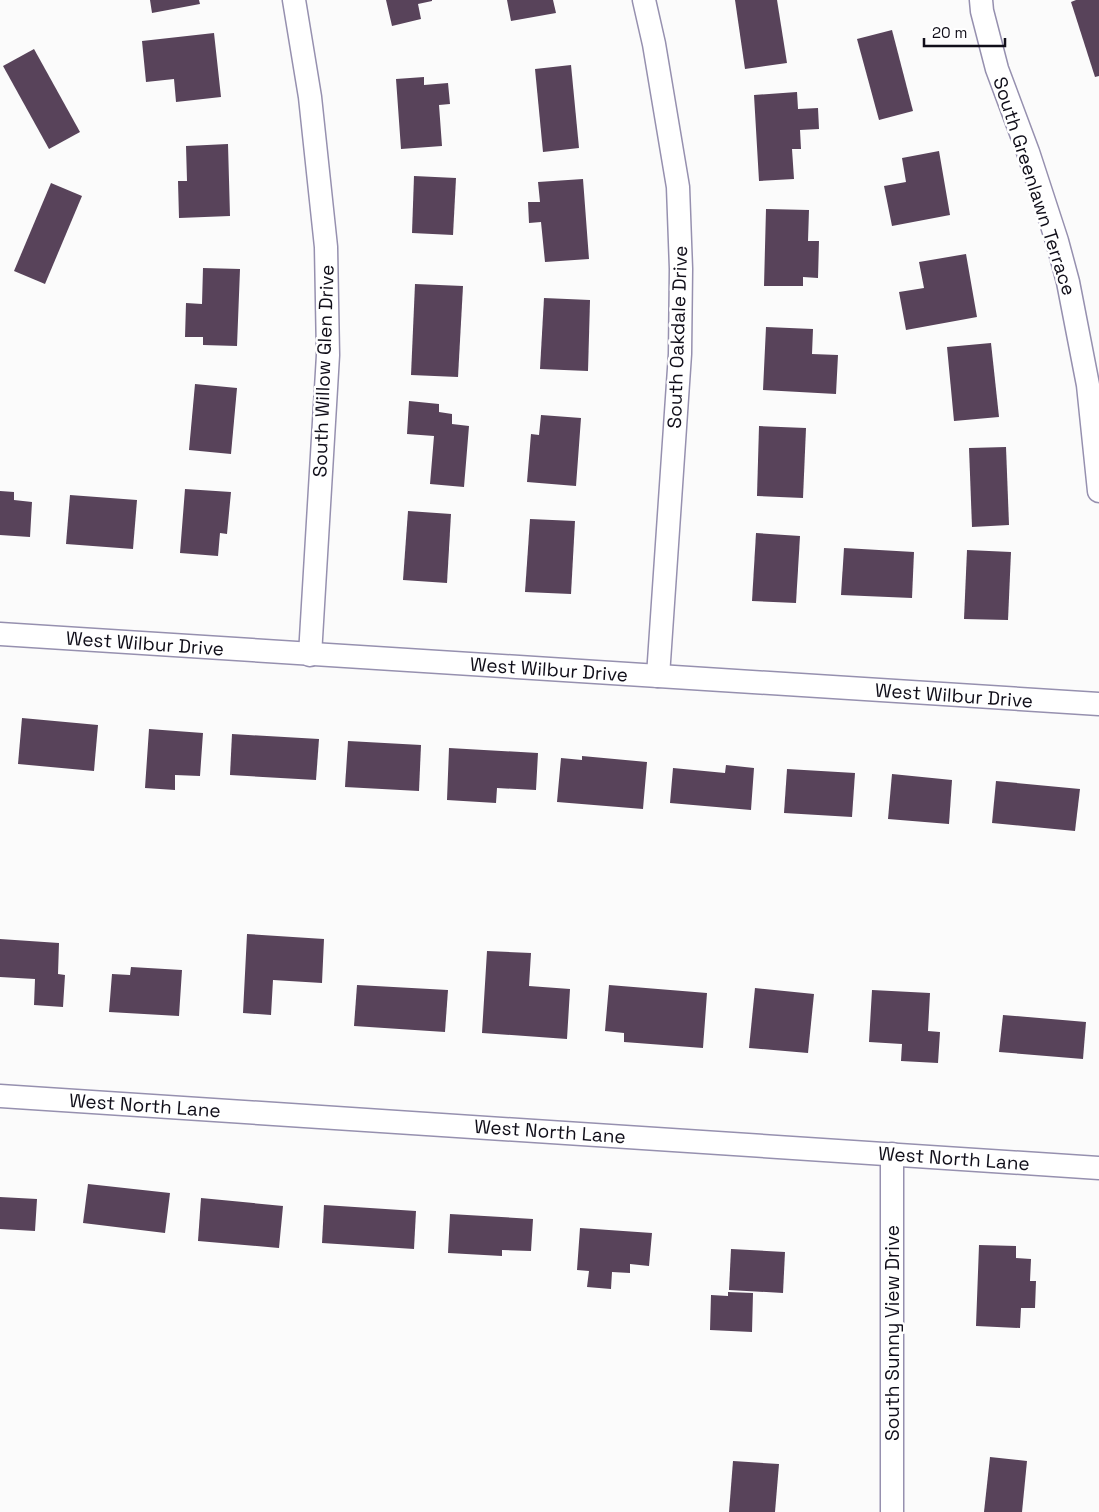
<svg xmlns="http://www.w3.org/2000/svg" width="1099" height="1512" font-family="'Space Grotesk',sans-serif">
  <rect width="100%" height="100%" fill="#fbfbfb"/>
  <g fill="#58435a">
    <path d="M150,0H199L200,4L152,13Z"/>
    <path d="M386,0H432V1L418,4L421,19L392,26Z"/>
    <path d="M507,0H553L556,13L511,21Z"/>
    <path d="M735,0H777L787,63L745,69Z"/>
    <path d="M1076,0H1099V76L1095,77L1071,2Z"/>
    <path d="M892,30L913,111L879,120L857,39Z"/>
    <path d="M214,33L221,97L176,102L174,79L146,82L142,41Z"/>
    <path d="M34,49L80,132L49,149L3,66Z"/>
    <path d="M571,65L579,148L543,152L535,69Z"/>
    <path d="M424,77V85L448,83L450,104L439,105L442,146L401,149L396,79Z"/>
    <path d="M797,92L798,109L818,108L819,129L800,130L801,149H792L794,179L759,181L754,95Z"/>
    <path d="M228,144L230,216L179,218L178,181H187L186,146Z"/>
    <path d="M939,151L950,215L892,226L884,186L906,182L902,158Z"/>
    <path d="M414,176L456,178L453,235L412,233Z"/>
    <path d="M583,179L589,259L545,262L541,222L529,223L528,202H540L538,182Z"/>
    <path d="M51,183L82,196L45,284L14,271Z"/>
    <path d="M766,209L809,210L808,241H819L818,278L803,277V286H764Z"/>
    <path d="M966,254L977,317L906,330L899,292L924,288L919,262Z"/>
    <path d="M203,268L240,269L237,346L203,345V337H185L186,303L202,304Z"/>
    <path d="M415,284L463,286L458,377L411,375Z"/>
    <path d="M544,298L590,300L588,371L540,369Z"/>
    <path d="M766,327L813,329L812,354L838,355L836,394L763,390Z"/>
    <path d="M991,343L999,417L954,421L947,347Z"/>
    <path d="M195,384L237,388L231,454L189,450Z"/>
    <path d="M409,401L439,404V412L452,414V424L469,426L464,487L430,484L434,436L407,434Z"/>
    <path d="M541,415L581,418L576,486L527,482L531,434L539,435Z"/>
    <path d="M759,426L806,428L803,498L757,496Z"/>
    <path d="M1006,447L1009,525L972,527L969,448Z"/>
    <path d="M185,489L231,492L227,534L220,533L218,556L180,553Z"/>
    <path d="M0,491L14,492V500L32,502L30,537L0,535Z"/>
    <path d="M70,495L137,500L133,549L66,544Z"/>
    <path d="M408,511L451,514L447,583L403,580Z"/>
    <path d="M530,519L575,521L571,594L525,592Z"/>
    <path d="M756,533L800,536L796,603L752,601Z"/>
    <path d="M844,548L914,552L912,598L841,595Z"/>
    <path d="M967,550L1011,552L1008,620L964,619Z"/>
    <path d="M22,718L98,725L94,771L18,764Z"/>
    <path d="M149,729L203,733L200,776L175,775V790L145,788Z"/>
    <path d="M232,734L319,739L316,780L230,775Z"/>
    <path d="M348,741L421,745L419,791L345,787Z"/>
    <path d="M449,748L538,753L536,790L497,788L496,803L447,800Z"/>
    <path d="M582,756L647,762L643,809L557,802L561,758L582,760Z"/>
    <path d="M726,765L754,768L751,810L670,803L673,768L725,773Z"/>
    <path d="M787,769L855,773L852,817L784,813Z"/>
    <path d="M892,774L952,780L949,824L888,819Z"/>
    <path d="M996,781L1080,789L1075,831L992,823Z"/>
    <path d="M247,934L324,939L322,983L273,980L271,1015L243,1013Z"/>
    <path d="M0,939L59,943L58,974L65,975L63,1007L34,1005L35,979L0,977Z"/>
    <path d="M487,951L531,953L529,986L570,989L567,1039L482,1033Z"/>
    <path d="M131,967L182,970L179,1016L109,1012L112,974L130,975Z"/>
    <path d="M357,985L448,990L445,1032L354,1026Z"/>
    <path d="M609,985L707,993L703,1048L624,1042V1033L605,1031Z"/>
    <path d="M755,988L814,994L808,1053L749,1048Z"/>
    <path d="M872,990L930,993L928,1031L940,1032L938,1063L901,1061L902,1044L869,1042Z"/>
    <path d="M1003,1015L1086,1022L1083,1059L999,1052Z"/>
    <path d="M88,1184L170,1193L165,1233L83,1223Z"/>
    <path d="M0,1197L37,1199L35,1231L0,1229Z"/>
    <path d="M201,1198L283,1206L279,1248L198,1241Z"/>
    <path d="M324,1205L416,1211L414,1249L322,1243Z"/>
    <path d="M450,1214L533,1219L531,1251L502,1250V1256L448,1253Z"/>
    <path d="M580,1228L652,1233L649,1266L630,1264V1273L612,1272L611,1289L587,1287L589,1271L577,1270Z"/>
    <path d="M979,1245L1016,1246V1258L1031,1259L1030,1281H1036L1035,1308H1021L1020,1328L976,1326Z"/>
    <path d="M731,1249L785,1252L783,1293L729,1290Z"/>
    <path d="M728,1292L753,1293L752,1332L710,1330L711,1295L728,1296Z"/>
    <path d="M990,1457L1027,1461L1022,1512H984Z"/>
    <path d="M733,1461L779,1464L775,1512H729Z"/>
  </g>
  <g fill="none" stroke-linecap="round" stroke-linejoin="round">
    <defs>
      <g id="street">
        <path d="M294,0L310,97L326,247L328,355L310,655"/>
        <path d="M644,0L654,44L678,187L681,269L680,354L658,676"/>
        <path d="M981,0L982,11L997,69L1028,152L1057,241L1068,282L1088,385L1099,491"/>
        <path d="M0,634L1099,704"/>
        <path d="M0,1096L1099,1168"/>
        <path d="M892,1154V1512"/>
      </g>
    </defs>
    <use href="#street" stroke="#9690af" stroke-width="25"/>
    <use href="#street" stroke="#fff" stroke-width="22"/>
  </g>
  <g text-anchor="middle" stroke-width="5" stroke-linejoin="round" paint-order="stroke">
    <g font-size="19" fill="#100e19" stroke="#fff">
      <text transform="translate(1035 186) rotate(72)" y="7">South Greenlawn Terrace</text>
      <text transform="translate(677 337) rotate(-88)" y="7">South Oakdale Drive</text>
      <text transform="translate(323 371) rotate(-88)" y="7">South Willow Glen Drive</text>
      <text transform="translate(145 643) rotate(4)" y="7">West Wilbur Drive</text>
      <text transform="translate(549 669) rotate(4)" y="7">West Wilbur Drive</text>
      <text transform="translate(954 695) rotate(4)" y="7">West Wilbur Drive</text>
      <text transform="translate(145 1105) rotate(4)" y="7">West North Lane</text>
      <text transform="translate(550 1131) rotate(4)" y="7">West North Lane</text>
      <text transform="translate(954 1158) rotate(4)" y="7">West North Lane</text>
      <text transform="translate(892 1333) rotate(-90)" y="7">South Sunny View Drive</text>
    </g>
  </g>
  <path d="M924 38v8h81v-8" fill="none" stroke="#100e19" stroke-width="2.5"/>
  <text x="932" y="38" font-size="15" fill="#100e19" stroke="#ffffff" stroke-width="4" paint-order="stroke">20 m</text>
</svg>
